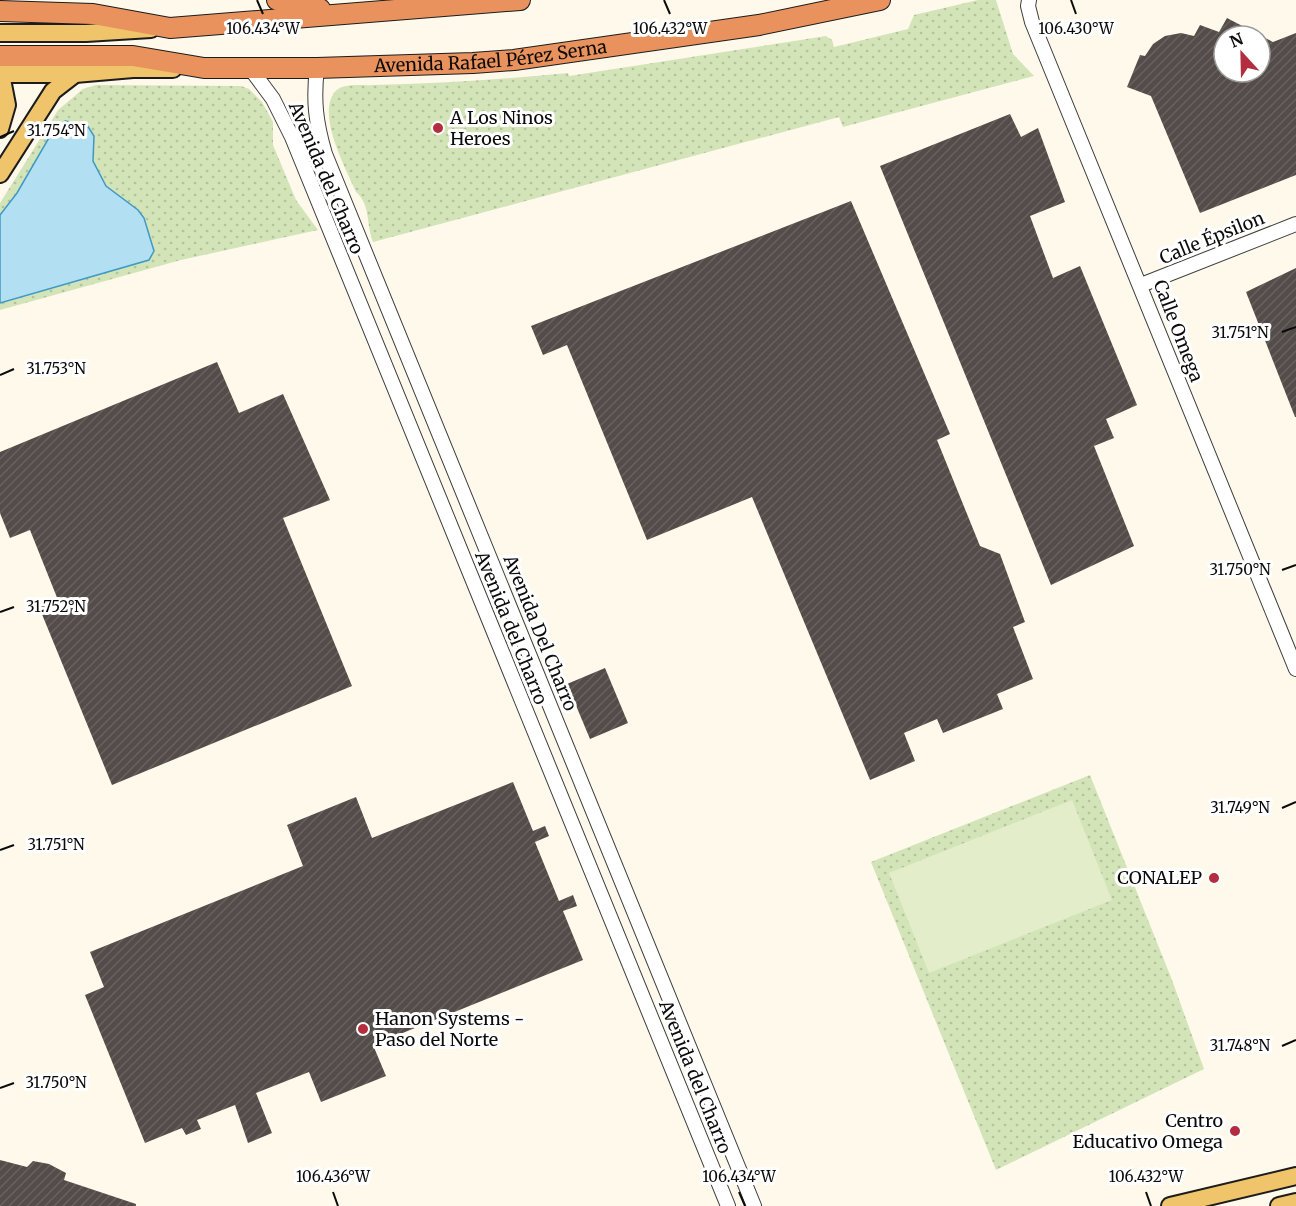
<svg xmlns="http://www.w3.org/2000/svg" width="1296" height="1206" font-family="Merriweather,serif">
  <defs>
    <pattern id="grass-dots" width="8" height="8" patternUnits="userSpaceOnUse" patternTransform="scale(1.5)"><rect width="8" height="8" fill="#d3e5b8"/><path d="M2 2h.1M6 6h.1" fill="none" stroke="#b4c39d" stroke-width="1.8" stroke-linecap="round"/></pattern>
    <pattern id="building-hatch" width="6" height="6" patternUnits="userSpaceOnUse" patternTransform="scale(1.5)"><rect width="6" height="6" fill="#534c49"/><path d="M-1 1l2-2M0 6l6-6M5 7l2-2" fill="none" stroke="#67615f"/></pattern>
  </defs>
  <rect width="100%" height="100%" fill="#fef9eb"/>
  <g fill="url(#grass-dots)">
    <path d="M978,0H996L1013,54L1034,76L843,127L839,117L373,242C366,225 371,205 356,192C346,169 317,116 334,93C342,82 361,86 372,85C438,84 503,79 568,73L569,76L826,36L832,40L834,47L908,29L914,15Z"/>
    <path d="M96,85L241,86L249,89L262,102L273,122V145L296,200L318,230L181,260L0,310V203L58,110L83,89Z"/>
    <path d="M1090,775L1172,980L1204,1069L996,1170L871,862Z"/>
  </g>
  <path fill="#e3edc9" d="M1072,800L1112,900L929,973L889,873Z"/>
  <path fill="#b3dff2" stroke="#3f99c4" stroke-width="1.5" d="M65,121L87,125L94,136L93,161L106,186L138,210L144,218L154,251L149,260L0,303V215L17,193L54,129Z"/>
  <g fill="url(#building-hatch)" fill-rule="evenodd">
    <path d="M1227,18L1273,42L1296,33V175L1200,213L1151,96L1127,87L1140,55L1145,56L1153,44L1165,36L1181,33L1194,36L1200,25L1219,32ZM1224,36H1260V72H1224Z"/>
    <path d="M1010,114L1021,137L1038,128L1065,202L1030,216L1053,278L1080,266L1137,405L1106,419L1114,438L1094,446L1134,546L1051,585L880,166Z"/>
    <path d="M851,201L950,434L937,440L980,546L1000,554L1025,622L1013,627L1033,679L997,694L1003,709L943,733L937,719L904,733L915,761L870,780L752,497L647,540L567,345L543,355L531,326Z"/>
    <path d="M1296,268V417H1295L1246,292Z"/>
    <path d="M217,362L239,413L283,394L330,500L283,518L352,686L112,785L39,607L58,600L30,530L10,538L0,513V452Z"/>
    <path d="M605,668L628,723L590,739L567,684Z"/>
    <path d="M513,782L533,831L545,826L549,836L535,842L559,901L573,895L577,906L563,911L583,960L373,1045L386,1076L321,1102L309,1072L256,1093L272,1133L248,1143L235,1105L197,1120L201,1129L186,1135L182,1128L145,1143L85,995L104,987L90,952L303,866L287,825L356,797L372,838Z"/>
    <path d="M0,1160L27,1167L33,1161L49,1164L66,1173L64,1180L136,1204V1206H0Z"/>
  </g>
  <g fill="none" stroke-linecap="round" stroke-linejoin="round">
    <defs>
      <g id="minor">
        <path d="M1029,0L1028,6L1032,22L1296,669"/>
        <path d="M250,68L273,99L292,137L728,1206"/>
        <path d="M317,68C313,101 316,123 325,154L754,1206"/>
        <path d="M1141,285L1296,224"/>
      </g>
      <g id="major">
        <path d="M0,33H86L151,29"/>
        <path d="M0,74H75L133,69H173"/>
        <path d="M0,129L7,105L1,74"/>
        <path d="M0,174L53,91L75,74"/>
        <path d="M1170,1206L1296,1176"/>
        <path d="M1279,1206L1296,1202"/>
      </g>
      <g id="highway">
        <path d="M277,0L320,9"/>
        <path d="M0,11L93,14L170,28L520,0"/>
        <path id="s1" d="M0,56H133L204,68H317L473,63L514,60L759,25L880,0"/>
      </g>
    </defs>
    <use href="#minor" stroke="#3e3e3e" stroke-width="16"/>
    <use href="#major" stroke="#1c1c1c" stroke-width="20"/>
    <use href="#highway" stroke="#1c1c1c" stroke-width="22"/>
    <use href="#minor" stroke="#fff" stroke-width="14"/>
    <use href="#major" stroke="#efc46a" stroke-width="16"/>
    <use href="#highway" stroke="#ea925d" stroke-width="20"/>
  </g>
  <path fill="none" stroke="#0b0b0b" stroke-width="2" d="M257,0L263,14M664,0L670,14M1071,0L1076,14M0,137L14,131M1282,332L1296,327M0,375L14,369M1282,570L1296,565M0,612L14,607M1282,808L1296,802M0,850L14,845M1282,1046L1296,1040M0,1088L14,1083M333,1192L338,1206M739,1192L745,1206M1146,1192L1151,1206"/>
  <g fill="#b22d3e" stroke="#fff" stroke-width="2">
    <circle cx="438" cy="128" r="6"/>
    <circle cx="1214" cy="878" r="6"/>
    <circle cx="363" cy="1029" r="6"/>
    <circle cx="1235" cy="1131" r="6"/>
  </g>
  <g text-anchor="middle" stroke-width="6" stroke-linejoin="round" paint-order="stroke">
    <g font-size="18" fill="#0b0b0b" stroke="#fff">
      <text dy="6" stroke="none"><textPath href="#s1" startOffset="492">Avenida Rafael Pérez Serna</textPath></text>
      <text transform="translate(326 178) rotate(67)" y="6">Avenida del Charro</text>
      <text transform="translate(1212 238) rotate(-22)" y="6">Calle Épsilon</text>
      <text transform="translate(1178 331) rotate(69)" y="6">Calle Omega</text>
      <text transform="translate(511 628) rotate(68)" y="6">Avenida del Charro</text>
      <text transform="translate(540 633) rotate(68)" y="6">Avenida Del Charro</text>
      <text transform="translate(695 1077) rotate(68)" y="6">Avenida del Charro</text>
    </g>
    <g font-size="18" fill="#0b0b0b" stroke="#fff" text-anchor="start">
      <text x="450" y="124">A Los Ninos<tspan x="450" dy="21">Heroes</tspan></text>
      <text x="1202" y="884" text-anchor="end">CONALEP</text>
      <text x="375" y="1025">Hanon Systems -<tspan x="375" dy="21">Paso del Norte</tspan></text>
      <text x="1223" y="1127" text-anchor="end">Centro<tspan x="1223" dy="21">Educativo Omega</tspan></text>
    </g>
  </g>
  <g font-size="15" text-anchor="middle" fill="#0b0b0b" stroke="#fff" stroke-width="6" stroke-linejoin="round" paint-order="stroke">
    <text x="263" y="34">106.434°W</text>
    <text x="670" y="34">106.432°W</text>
    <text x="1076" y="34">106.430°W</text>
    <text x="56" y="136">31.754°N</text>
    <text x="1240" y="338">31.751°N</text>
    <text x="56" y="374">31.753°N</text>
    <text x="1240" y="575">31.750°N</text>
    <text x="56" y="612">31.752°N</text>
    <text x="1240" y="813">31.749°N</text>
    <text x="56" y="850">31.751°N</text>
    <text x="1240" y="1051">31.748°N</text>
    <text x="56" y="1088">31.750°N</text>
    <text x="333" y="1182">106.436°W</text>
    <text x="739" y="1182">106.434°W</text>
    <text x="1146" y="1182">106.432°W</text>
  </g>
  <g transform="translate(1242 54) rotate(338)"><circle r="28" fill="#ffffff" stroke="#9d9d9d" stroke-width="1.5"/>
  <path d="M0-4.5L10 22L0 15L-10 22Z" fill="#b22d3e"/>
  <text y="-9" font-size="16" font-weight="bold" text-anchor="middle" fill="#0b0b0b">N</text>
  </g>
</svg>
